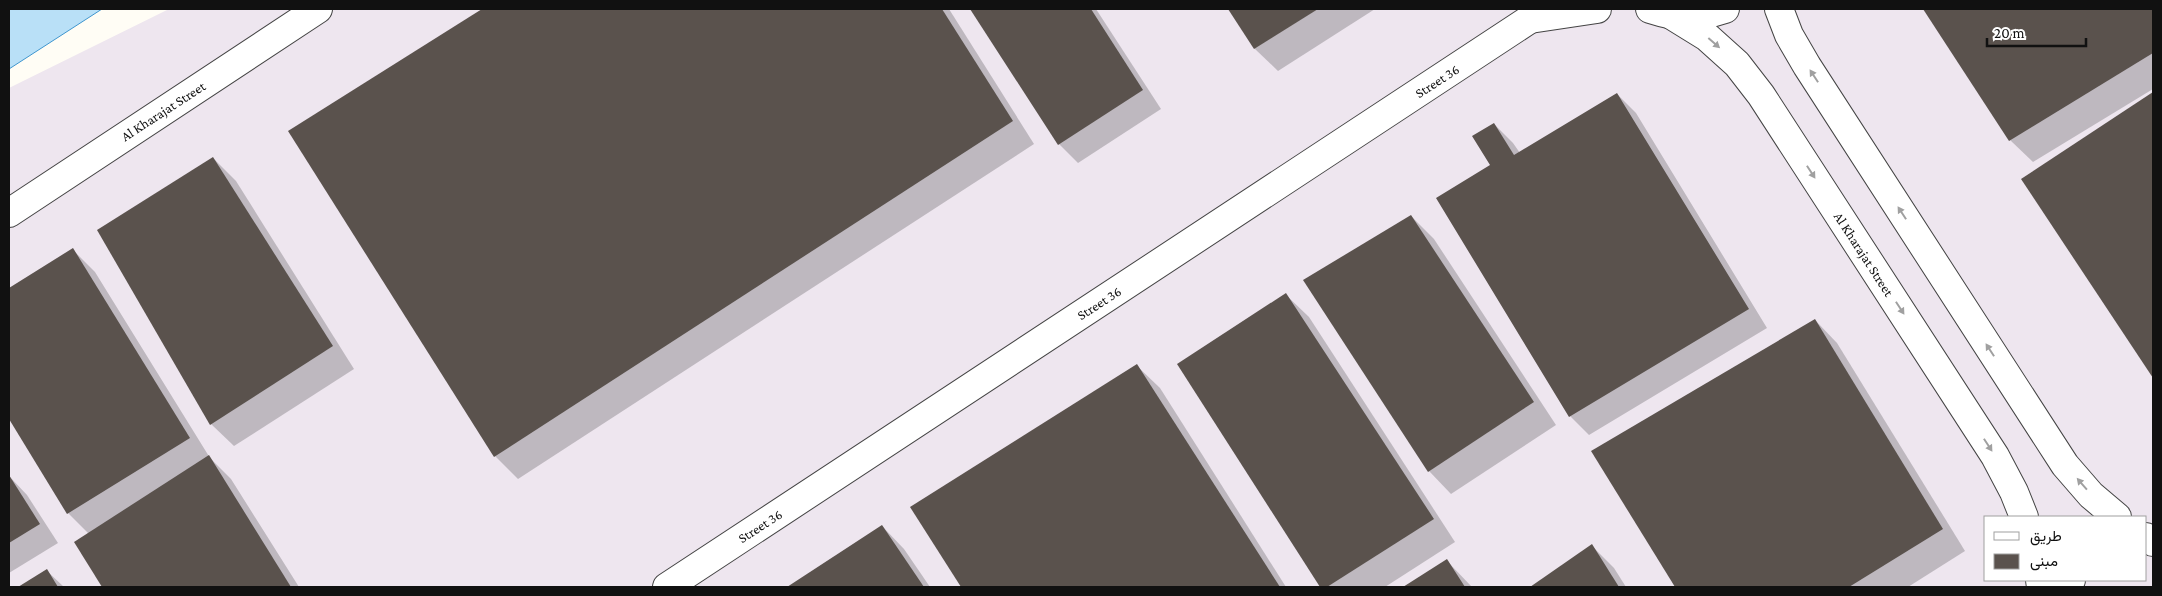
<svg xmlns="http://www.w3.org/2000/svg" width="2162" height="596" font-family="'Crimson Pro',Vazirmatn,serif">
  <rect width="100%" height="100%" fill="#fffdf5"/>
  <path fill="#eee6ef" fill-rule="evenodd" d="M169,9H2153V587H9V88ZM1986,517H2146V580H1986Z"/>
  <path fill="#b9e0f7" stroke="#3f96cf" d="M9,9H102L9,69Z"/>
  <g fill="#0003">
    <path d="M485,9H949L1034,144L518,479L495,456L290,132Z"/>
    <path d="M972,9H1096L1161,109L1078,163L1059,144Z"/>
    <path d="M1230,9H1375L1278,71L1255,49Z"/>
    <path d="M1924,9H2153V89L2033,162L2010,140Z"/>
    <path d="M2153,93V376L2023,179Z"/>
    <path d="M1617,94L1636,113L1767,328L1589,435L1570,416L1438,198L1492,166L1494,124L1513,143L1520,153Z"/>
    <path d="M213,158L236,181L354,369L234,446L211,424Z"/>
    <path d="M1411,216L1434,239L1556,425L1451,494L1429,471Z"/>
    <path d="M73,250L95,272L210,458L231,479L299,587H103L76,543L89,534L68,513L9,417V289Z"/>
    <path d="M1286,295L1309,317L1455,542L1385,587H1321L1179,365Z"/>
    <path d="M1815,320L1837,343L1965,551L1908,587H1676L1593,452Z"/>
    <path d="M1137,366L1160,388L1286,587H963L912,508Z"/>
    <path d="M9,476L27,495L58,543L9,573Z"/>
    <path d="M882,526L904,549L930,587H789Z"/>
    <path d="M1592,546L1614,568L1626,587H1532Z"/>
    <path d="M1447,561L1472,587H1406Z"/>
    <path d="M47,571L64,587H20Z"/>
  </g>
  <g fill="#5a524d">
    <path d="M482,9H942L1013,121L494,457L288,131Z"/>
    <path d="M970,9H1091L1143,90L1058,145Z"/>
    <path d="M1228,9H1318L1254,49Z"/>
    <path d="M1923,9H2153V53L2009,141Z"/>
    <path d="M2153,92V378L2021,179Z"/>
    <path d="M1617,93L1749,309L1569,417L1436,198L1490,165L1472,136L1494,123L1514,155Z"/>
    <path d="M213,157L333,346L210,425L97,230Z"/>
    <path d="M1411,215L1534,402L1428,472L1303,280Z"/>
    <path d="M73,248L190,438L67,514L9,419V288Z"/>
    <path d="M1286,293L1434,519L1327,587H1320L1177,364Z"/>
    <path d="M1815,319L1943,529L1849,587H1675L1591,451Z"/>
    <path d="M1137,364L1280,587H961L910,507Z"/>
    <path d="M209,455L291,587H102L74,542Z"/>
    <path d="M9,475L40,524L9,543Z"/>
    <path d="M882,525L924,587H787Z"/>
    <path d="M1592,544L1619,587H1530Z"/>
    <path d="M1447,559L1465,587H1403Z"/>
    <path d="M47,569L58,587H18Z"/>
  </g>
  <g fill="none" stroke-linecap="round" stroke-linejoin="round">
    <defs>
      <g id="street">
        <path d="M1650,9C1681,19 1694,19 1725,9"/>
        <path d="M1779,9L1789,35L1807,66L2065,465L2091,495L2117,517"/>
        <path d="M1673,16L1707,37L1737,64L1761,95L1995,456L2014,492L2024,517"/>
        <path d="M1530,19L1597,9"/>
        <path d="M9,213L318,9"/>
        <path d="M2146,537L2153,542"/>
        <path d="M2040,580L2041,587"/>
        <path d="M667,587L1530,19L1541,9"/>
        <path d="M2064,587L2071,580"/>
      </g>
    </defs>
    <use href="#street" stroke="#444" stroke-width="30"/>
    <use href="#street" stroke="#fff" stroke-width="28"/>
  </g>
  <defs><path id="oneway-solid" d="M-6-.8H1V-3.2L6.5 0L1 3.2V.8H-6Z" transform="scale(1.25)"/></defs>
  <g fill="#a0a0a0">
    <use href="#oneway-solid" transform="translate(1714 43) rotate(41)"/>
    <use href="#oneway-solid" transform="translate(1814 76) rotate(-123)"/>
    <use href="#oneway-solid" transform="translate(1811 172) rotate(57)"/>
    <use href="#oneway-solid" transform="translate(1902 213) rotate(-123)"/>
    <use href="#oneway-solid" transform="translate(1900 308) rotate(57)"/>
    <use href="#oneway-solid" transform="translate(1990 350) rotate(-123)"/>
    <use href="#oneway-solid" transform="translate(1988 445) rotate(57)"/>
    <use href="#oneway-solid" transform="translate(2082 484) rotate(-131)"/>
  </g>
  <g text-anchor="middle" stroke-width="5" stroke-linejoin="round" paint-order="stroke">
    <g font-size="14" fill="#111" stroke="#fff">
      <text transform="translate(1437 81) rotate(-33)" y="5">Street 36</text>
      <text transform="translate(163 111) rotate(-33)" y="5">Al Kharajat Street</text>
      <text transform="translate(1864 254) rotate(57)" y="5">Al Kharajat Street</text>
      <text transform="translate(1099 303) rotate(-33)" y="5">Street 36</text>
      <text transform="translate(760 526) rotate(-33)" y="5">Street 36</text>
    </g>
  </g>
  <rect width="2162" height="596" fill="none" stroke="#111111" stroke-width="20"/>
  <rect x="1984" y="516" width="162" height="65" fill="#ffffff" stroke="#a0a0a0"/>
  <rect x="1994" y="532" width="25" height="8" fill="#ffffff" stroke="#a0a0a0"/>
  <text x="2030" y="541" font-size="15" fill="#111111">طريق</text>
  <rect x="1994" y="554" width="25" height="15" fill="#5a524d" stroke="#a0a0a0"/>
  <text x="2030" y="566" font-size="15" fill="#111111">مبنى</text>
  <path d="M1987 38v8h99v-8" fill="none" stroke="#111111" stroke-width="2.5"/>
  <text x="1994" y="38" font-size="15" fill="#111111" stroke="#ffffff" stroke-width="4" paint-order="stroke">20 m</text>
</svg>
